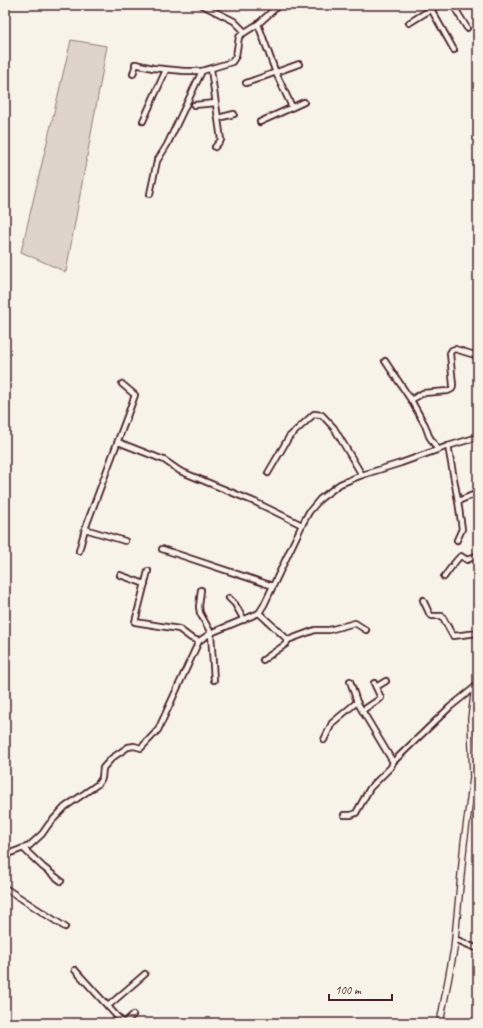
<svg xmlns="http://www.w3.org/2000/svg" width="483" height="1028" font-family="Caveat,sans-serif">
  <rect width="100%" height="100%" fill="#f7f3e8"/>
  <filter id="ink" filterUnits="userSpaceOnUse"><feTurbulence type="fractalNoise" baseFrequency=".025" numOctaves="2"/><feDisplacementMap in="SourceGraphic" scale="8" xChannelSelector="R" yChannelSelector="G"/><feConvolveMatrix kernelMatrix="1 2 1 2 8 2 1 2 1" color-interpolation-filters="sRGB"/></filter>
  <g filter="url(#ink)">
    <path fill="#ded4cc" stroke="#947a7c" d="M71,40L107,46L66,272L21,252Z"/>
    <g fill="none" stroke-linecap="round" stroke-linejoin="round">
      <defs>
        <g id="minor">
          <path d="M202,5L234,21L245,32"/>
          <path d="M453,5L467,28"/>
          <path d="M431,9L454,50"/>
          <path d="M409,23L438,5"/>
          <path d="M258,24L276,73L292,107"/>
          <path d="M135,64L153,68L184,71H202L232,62L236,56L239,37L242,34L258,24L279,5"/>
          <path d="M211,69L221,140L215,147"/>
          <path d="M133,74L136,64"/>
          <path d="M246,83L299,64"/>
          <path d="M194,105L216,103"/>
          <path d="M218,118L234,114"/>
          <path d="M143,121L166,70"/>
          <path d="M260,122L304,102"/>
          <path d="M150,194L157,161L167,145L202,71"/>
          <path d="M385,361L411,400L425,425L429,436L438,450"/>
          <path d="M411,400L423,393L448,391L452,389L453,385L450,353L452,350L455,349L478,356"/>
          <path d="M118,442L164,460L180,471L255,502L302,525"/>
          <path d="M448,446L458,501L462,529L457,540"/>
          <path d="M268,473L289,437L314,414L322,415L334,428L362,475"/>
          <path d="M458,501L478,493"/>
          <path d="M85,529L125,541"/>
          <path d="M162,549L273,586"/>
          <path d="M79,551L85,529L135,395L122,384"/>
          <path d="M148,571L135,622L179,629L191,638L199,641"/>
          <path d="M120,575L145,584"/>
          <path d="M444,577C448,572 457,558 461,556L467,560L478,555"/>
          <path d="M201,590L199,607L200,613L211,633L214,680"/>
          <path d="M229,598L235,604L244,620"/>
          <path d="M423,600L430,615L432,616H442L453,636L478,633"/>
          <path d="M259,613L288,640"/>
          <path d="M263,660L286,644L288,640L315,630H329L355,623L366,630"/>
          <path d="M350,681L357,702L393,762"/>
          <path d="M376,687L386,681"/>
          <path d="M363,710L381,698L374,683"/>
          <path d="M324,740L332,723L357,702"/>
          <path d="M473,778L478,781"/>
          <path d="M344,815H351L356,813L370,788L391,767L393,762L450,707L475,687L478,689"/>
          <path d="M24,849L43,867L61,881"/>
          <path d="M5,855L29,846L42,834L49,824L65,807L98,784L102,778L103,768L112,758L128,747L134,746L141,748L158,730L199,641L211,633L259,613L264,605L273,586L302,525L309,512L320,499L340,484L362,475L401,463L448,446L478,437"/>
          <path d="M5,888L65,927"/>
          <path d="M455,939L478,949"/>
          <path d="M75,970L123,1023"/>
          <path d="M108,1006L145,974"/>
          <path d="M272,1022L273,1023"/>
          <path d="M124,1023L133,1015"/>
        </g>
        <path id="tertiary" d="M440,1023L454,949L464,843L473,778L471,719L475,687L478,685"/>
      </defs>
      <use href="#minor" stroke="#4a1f2b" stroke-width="8"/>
      <use href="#tertiary" stroke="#4a1f2b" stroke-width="8"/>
      <use href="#minor" stroke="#f7f3e8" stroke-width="4.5"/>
      <use href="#tertiary" stroke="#f7f3e8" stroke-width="5.5"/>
    </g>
  </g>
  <rect width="483" height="1028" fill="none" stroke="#f7f3e8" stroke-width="20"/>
  <rect x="10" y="10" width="463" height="1008" fill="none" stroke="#4a1f2b" stroke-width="1.5" filter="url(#ink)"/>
  <path d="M329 994v6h63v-6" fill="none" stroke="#4a1f2b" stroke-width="2"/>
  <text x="335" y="994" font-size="12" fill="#4a1f2b" stroke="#f7f3e8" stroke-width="3" paint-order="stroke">100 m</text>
</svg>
